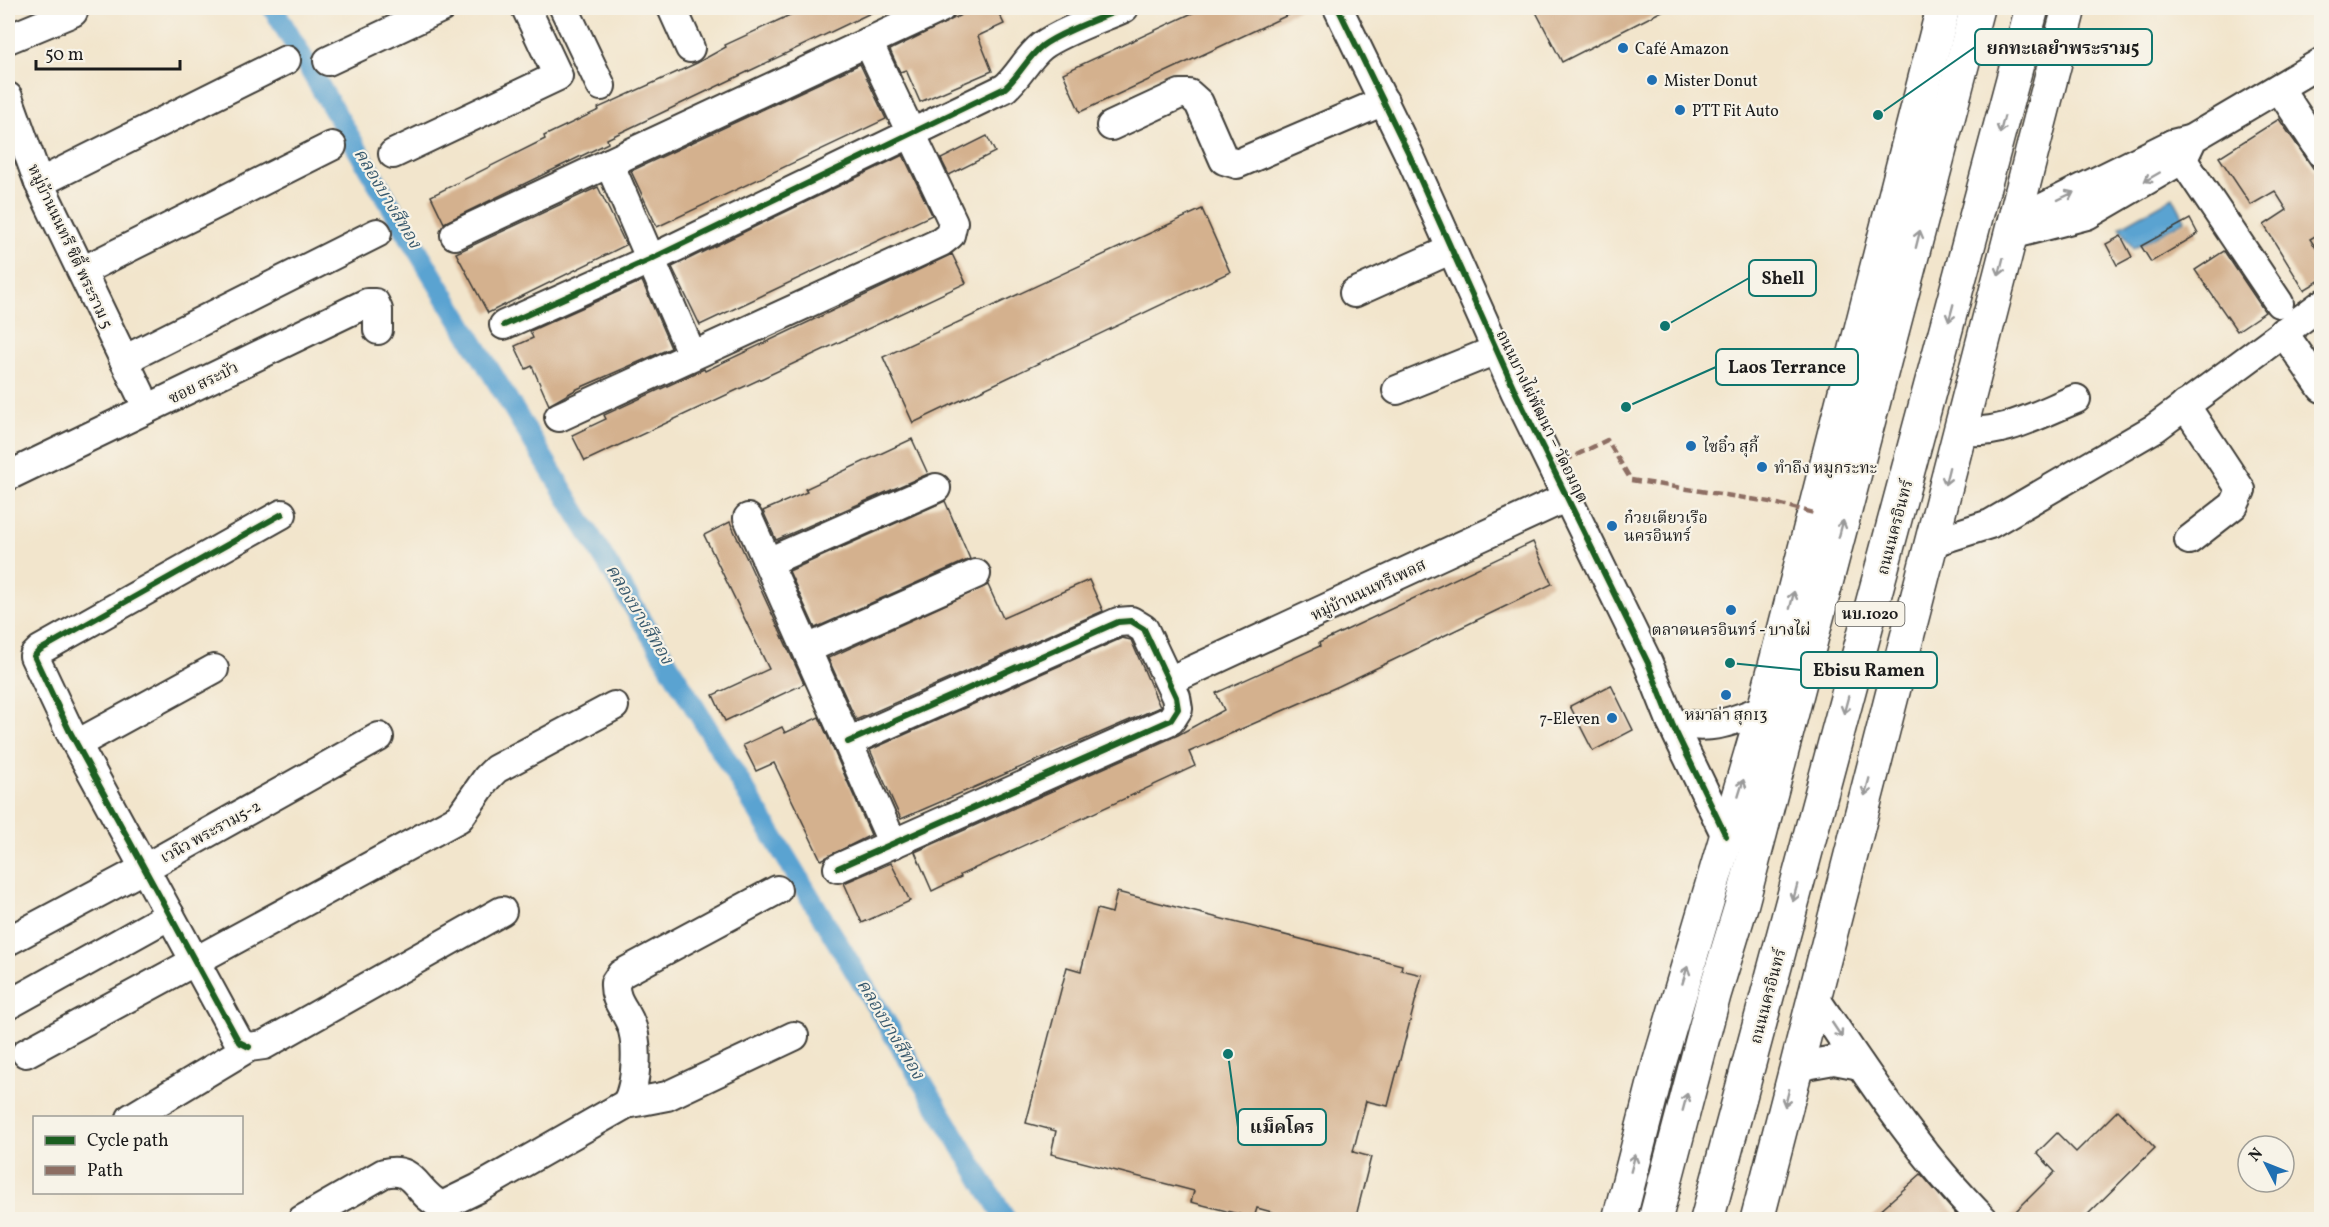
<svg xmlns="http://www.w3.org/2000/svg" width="2329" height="1227" font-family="Vollkorn,'Noto Serif Thai',serif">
  <rect width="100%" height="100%" fill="#f7f3e8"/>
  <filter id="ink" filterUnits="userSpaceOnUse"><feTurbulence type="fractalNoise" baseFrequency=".0167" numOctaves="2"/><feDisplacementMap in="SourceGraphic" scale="12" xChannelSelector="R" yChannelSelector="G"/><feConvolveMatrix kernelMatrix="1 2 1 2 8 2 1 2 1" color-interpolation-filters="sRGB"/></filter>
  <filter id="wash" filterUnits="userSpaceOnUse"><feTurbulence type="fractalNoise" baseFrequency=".008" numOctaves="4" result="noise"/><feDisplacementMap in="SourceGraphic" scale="24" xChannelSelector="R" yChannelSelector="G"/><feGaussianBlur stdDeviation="1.35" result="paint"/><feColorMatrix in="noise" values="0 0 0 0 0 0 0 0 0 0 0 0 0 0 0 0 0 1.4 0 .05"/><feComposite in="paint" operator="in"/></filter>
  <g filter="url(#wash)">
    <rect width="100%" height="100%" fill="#f2e5cc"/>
    <path fill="#5aa3d1" stroke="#3b6076" stroke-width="1.5" d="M2173,197L2185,220L2133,249L2120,227Z"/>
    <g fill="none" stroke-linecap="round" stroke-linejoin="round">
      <path stroke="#5aa3d1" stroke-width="21" d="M273,8L440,288L1006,1220"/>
    </g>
    <g id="blocks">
      <g fill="#d4b18e">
        <path d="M805,8H881L607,139L608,143L444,223L431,196L545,139L544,136L599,110L598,108L697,63L726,47L725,45Z"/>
        <path d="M975,8H996L1004,24L978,36L992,71L920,102L906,70L900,72L890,50Z"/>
        <path d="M1203,8H1303L1080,112L1063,73Z"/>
        <path d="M1534,8H1668L1562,62Z"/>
        <path d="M860,64L886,119L657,227L631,171Z"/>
        <path d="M2279,119L2322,181V232L2310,239L2322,257V279L2304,290L2264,225L2287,210L2275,191L2251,205L2219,157Z"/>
        <path d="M987,136L995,152L949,175L941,159Z"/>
        <path d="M903,155L932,215L700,325L672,267Z"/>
        <path d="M598,187L626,245L488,313L456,253Z"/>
        <path d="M1202,209L1230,272L913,423L883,357Z"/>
        <path d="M2190,219L2198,234L2151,262L2141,246Z"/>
        <path d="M2121,236L2132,257L2117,265L2106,244Z"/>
        <path d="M2224,251L2265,312L2237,331L2195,270Z"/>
        <path d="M952,254L966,283L585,461L572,435L606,419L604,415L704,369L705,371Z"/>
        <path d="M642,281L671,348L577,389L549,405L532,366L526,369L515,346L533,338L530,331Z"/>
        <path d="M912,439L928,474L776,540L763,511L807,492L805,489Z"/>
        <path d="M945,501L970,559L815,628L789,571Z"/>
        <path d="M730,522L804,684L725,721L713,695L769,669L704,535Z"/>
        <path d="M1533,542L1552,584L1339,686L1189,752L1195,766L960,875L961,877L932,891L915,852L1178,735L1224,710L1216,693L1320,646L1319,643Z"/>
        <path d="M1089,580L1103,611L856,720L828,658L988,585L1003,618Z"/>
        <path d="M1122,638L1131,640L1160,707L901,819L870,750Z"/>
        <path d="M1611,685L1633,730L1593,751L1570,706Z"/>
        <path d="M819,717L871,835L821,860L774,763L756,771L743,745L782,727L785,733Z"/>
        <path d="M891,863L910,901L862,923L844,883Z"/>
        <path d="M1117,892L1402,965L1401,970L1422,975L1388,1106L1366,1101L1353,1152L1371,1157L1355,1220H1301L1257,1208L1254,1218L1191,1202L1194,1191L1051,1154L1056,1131L1026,1123L1067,967L1081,971L1097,909L1112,913Z"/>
        <path d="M2118,1110L2155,1148L2082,1220H2007L2055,1172L2037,1153L2057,1133L2076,1152Z"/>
        <path d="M1921,1174L1961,1220H1869Z"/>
      </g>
    </g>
  </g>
  <g filter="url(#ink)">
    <use href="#blocks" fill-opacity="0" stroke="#3c3a36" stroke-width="1.5"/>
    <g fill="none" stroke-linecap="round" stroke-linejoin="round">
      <defs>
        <g id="minor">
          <path d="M564,8L601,86"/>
          <path d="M672,8L690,48"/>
          <path d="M1338,8L1408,152L1515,391L1648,663L1673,726L1726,836"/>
          <path d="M8,39L73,12"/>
          <path d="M328,61L441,8"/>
          <path d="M2279,88L2322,153"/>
          <path d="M8,97L39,183L140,393"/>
          <path d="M1111,126L1180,94H1189L1199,103L1224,160L1237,164L1384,101"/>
          <path d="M2172,144L2279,303"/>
          <path d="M393,154L558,76L526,8"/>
          <path d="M609,163L692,355"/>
          <path d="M39,183L286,60"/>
          <path d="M2018,220L2172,144L2188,140"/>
          <path d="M455,235L941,8"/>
          <path d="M2010,235L2087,215L2183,159L2193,138L2322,62"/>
          <path d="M82,271L332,146"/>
          <path d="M1354,293L1450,250"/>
          <path d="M504,325L649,260L1005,88C1019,76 1027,58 1042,46C1061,32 1101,18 1124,8"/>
          <path d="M2283,332L2322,388"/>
          <path d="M124,360L377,233"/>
          <path d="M1397,390L1496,350"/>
          <path d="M2185,405L2241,490L2234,505L2189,540"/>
          <path d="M559,417L941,242L950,235L953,222L868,42"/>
          <path d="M1959,430C2001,437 2038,414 2076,399"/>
          <path d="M8,476L367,303H375L378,310V330"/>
          <path d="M748,518L893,844"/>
          <path d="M1930,543L1990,524L2155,428L2322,304"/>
          <path d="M768,562L936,488"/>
          <path d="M807,649L976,574"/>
          <path d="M1169,681L1567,497"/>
          <path d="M1671,722C1709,731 1729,723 1764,709"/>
          <path d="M77,744L214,669"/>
          <path d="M838,868L1171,720L1178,709L1176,697L1144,629L1131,621L1118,622L848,742"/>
          <path d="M8,941L145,868L379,737"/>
          <path d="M1813,995C1866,1073 1917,1153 1984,1220"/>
          <path d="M8,1005L170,915"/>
          <path d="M249,1047L239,1042L69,730L34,656L40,650L282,514"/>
          <path d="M26,1053L459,818L487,778L496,769L614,706"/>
          <path d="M1795,1067L1834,1060L1860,1065"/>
          <path d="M626,1104C637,1086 639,1041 630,1022C624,1008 614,1000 615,983L621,974L777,890"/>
          <path d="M131,1118L249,1047L264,1045L502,911"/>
          <path d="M302,1220L384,1173C416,1165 415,1194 442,1206L479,1188L626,1104L667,1096L794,1036"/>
        </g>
        <g id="major">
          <path d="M1619,1220L1659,1064L1764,709L1943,8"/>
          <path d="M1655,1220L1714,995L1742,903L1977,8"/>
          <path d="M1707,1220L2032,8"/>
          <path d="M1757,1220L2069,8"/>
        </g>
      </defs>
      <use href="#minor" stroke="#3c3a36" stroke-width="32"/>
      <use href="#major" stroke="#3c3a36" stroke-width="36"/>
      <use href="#minor" stroke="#fff" stroke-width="28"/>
      <use href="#major" stroke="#fff" stroke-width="33"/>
      <path stroke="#8d6e63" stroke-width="4.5" stroke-dasharray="9 4.5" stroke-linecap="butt" d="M1552,467L1607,440L1631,480L1770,502L1814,513"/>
      <defs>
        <g id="cycleway">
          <path d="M1338,8L1408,152L1515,391L1648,663L1673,726L1726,836"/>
          <path d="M504,325L649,260L1005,88C1019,76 1027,58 1042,46C1061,32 1101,18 1124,8"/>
          <path d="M838,868L1171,720L1178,709L1176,697L1144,629L1131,621L1118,622L848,742"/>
          <path d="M249,1047L239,1042L69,730L34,656L40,650L282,514"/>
        </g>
      </defs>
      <use href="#cycleway" stroke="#f7f3e8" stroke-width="10"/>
      <use href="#cycleway" stroke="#1b5e20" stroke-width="6"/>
    </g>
    <defs><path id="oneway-shaft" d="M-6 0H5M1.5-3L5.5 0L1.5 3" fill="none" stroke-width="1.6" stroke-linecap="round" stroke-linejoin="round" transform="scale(1.5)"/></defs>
    <g stroke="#999">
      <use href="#oneway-shaft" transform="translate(2002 125) rotate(105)"/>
      <use href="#oneway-shaft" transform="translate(2152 177) rotate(150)"/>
      <use href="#oneway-shaft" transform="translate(2066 196) rotate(-26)"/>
      <use href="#oneway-shaft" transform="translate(1918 239) rotate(-76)"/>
      <use href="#oneway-shaft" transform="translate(2001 267) rotate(104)"/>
      <use href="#oneway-shaft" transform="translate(1951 313) rotate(105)"/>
      <use href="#oneway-shaft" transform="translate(1947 476) rotate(104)"/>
      <use href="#oneway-shaft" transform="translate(1841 529) rotate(-75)"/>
      <use href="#oneway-shaft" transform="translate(1792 600) rotate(-76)"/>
      <use href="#oneway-shaft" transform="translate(1846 705) rotate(105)"/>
      <use href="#oneway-shaft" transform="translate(1867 787) rotate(105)"/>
      <use href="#oneway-shaft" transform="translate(1741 788) rotate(-73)"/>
      <use href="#oneway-shaft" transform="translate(1795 893) rotate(105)"/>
      <use href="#oneway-shaft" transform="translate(1685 975) rotate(-73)"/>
      <use href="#oneway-shaft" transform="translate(1837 1030) rotate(56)"/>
      <use href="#oneway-shaft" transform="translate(1787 1098) rotate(104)"/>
      <use href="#oneway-shaft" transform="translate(1685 1102) rotate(-75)"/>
      <use href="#oneway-shaft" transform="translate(1633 1163) rotate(-75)"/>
    </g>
  </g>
  <g fill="#1f6fb2" stroke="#f7f3e8" stroke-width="2">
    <circle cx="1623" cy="48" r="6"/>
    <circle cx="1652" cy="80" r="6"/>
    <circle cx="1680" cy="110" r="6"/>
    <circle cx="1691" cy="446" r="6"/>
    <circle cx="1762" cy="467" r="6"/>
    <circle cx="1612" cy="526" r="6"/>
    <circle cx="1731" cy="610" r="6"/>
    <circle cx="1726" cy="695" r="6"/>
    <circle cx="1612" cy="718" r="6"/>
  </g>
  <g text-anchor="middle" stroke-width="4.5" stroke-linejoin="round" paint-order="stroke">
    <rect fill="#f7f3e8" stroke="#5e5c59" stroke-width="1.5" x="1835.5" y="602" width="69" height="24" rx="4.5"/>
    <g font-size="15" font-weight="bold" fill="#1c1c1c">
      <text x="1870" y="619">นบ.1020</text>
    </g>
    <g font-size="16" fill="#1c1c1c" stroke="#f7f3e8" text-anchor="start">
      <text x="1635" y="54">Café Amazon</text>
      <text x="1664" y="86">Mister Donut</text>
      <text x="1692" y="116">PTT Fit Auto</text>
      <text x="1703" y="452">ไซอิ๋ว สุกี้</text>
      <text x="1774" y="473">ทำถึง หมูกระทะ</text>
      <text x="1624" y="523">ก๋วยเตียวเรือ<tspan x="1624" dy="18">นครอินทร์</tspan></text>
      <text x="1731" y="635" text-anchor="middle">ตลาดนครอินทร์ - บางไผ่</text>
      <text x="1726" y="720" text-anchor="middle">หมาล่า สุก13</text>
      <text x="1600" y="724" text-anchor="end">7-Eleven</text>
    </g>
    <g font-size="16" fill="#1c1c1c" stroke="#f7f3e8">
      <text transform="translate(71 246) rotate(65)" y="6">หมู่บ้านนนทรี ซิตี้ พระราม 5</text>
      <text transform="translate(203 382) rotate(-26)" y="6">ซอย สระบัว</text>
      <text transform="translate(1543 416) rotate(64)" y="6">ถนนบางไผ่พัฒนา – วัดอมฤต</text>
      <text transform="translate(1894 527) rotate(-75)" y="6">ถนนนครอินทร์</text>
      <text transform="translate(1368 589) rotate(-25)" y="6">หมู่บ้านนนทรีเพลส</text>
      <text transform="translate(210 831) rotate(-29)" y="6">เวนิว พระราม5-2</text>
      <text transform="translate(1767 996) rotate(-75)" y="6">ถนนนครอินทร์</text>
    </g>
    <g font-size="18" font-style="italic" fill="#38596d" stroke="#f7f3e8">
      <text transform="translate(388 198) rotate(59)" y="6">คลองบางสีทอง</text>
      <text transform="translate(640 614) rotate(59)" y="6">คลองบางสีทอง</text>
      <text transform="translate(891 1029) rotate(59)" y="6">คลองบางสีทอง</text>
    </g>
  </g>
  <path fill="none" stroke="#0f766e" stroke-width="2" d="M1878 115L1975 47M1665 326L1749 278M1626 407L1716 367M1730 663L1801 670M1228 1054L1238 1127"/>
  <g fill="#0f766e" stroke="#f7f3e8" stroke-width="2">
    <circle cx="1878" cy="115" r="6"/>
    <circle cx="1665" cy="326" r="6"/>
    <circle cx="1626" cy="407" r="6"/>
    <circle cx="1730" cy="663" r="6"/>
    <circle cx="1228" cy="1054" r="6"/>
  </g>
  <g fill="#f7f3e8" stroke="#0f766e" stroke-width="2">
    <rect x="1975" y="29" width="177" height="36" rx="6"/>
    <rect x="1749" y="260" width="67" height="36" rx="6"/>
    <rect x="1716" y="349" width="142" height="36" rx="6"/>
    <rect x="1801" y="652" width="136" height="36" rx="6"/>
    <rect x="1238" y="1109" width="88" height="36" rx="6"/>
  </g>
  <g font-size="18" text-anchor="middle" font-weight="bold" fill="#1c1c1c">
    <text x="2063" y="54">ยกทะเลยำพระราม5</text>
    <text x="1783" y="284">Shell</text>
    <text x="1787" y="373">Laos Terrance</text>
    <text x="1869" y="676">Ebisu Ramen</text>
    <text x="1282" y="1133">แม็คโคร</text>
  </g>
  <rect width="2329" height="1227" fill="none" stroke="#f7f3e8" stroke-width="30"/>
  <rect x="33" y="1116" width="210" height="78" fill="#f7f3e8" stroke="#9f9d96" stroke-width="1.5"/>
  <rect x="45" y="1136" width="30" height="9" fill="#1b5e20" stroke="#9f9d96" stroke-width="1.5"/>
  <text x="87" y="1146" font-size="18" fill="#1c1c1c">Cycle path</text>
  <rect x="45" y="1166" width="30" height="9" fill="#8d6e63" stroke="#9f9d96" stroke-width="1.5"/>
  <text x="87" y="1176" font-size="18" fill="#1c1c1c">Path</text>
  <g transform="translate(2266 1164) rotate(312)"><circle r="28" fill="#f7f3e8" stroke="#9f9d96" stroke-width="1.5"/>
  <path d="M0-4.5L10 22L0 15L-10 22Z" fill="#1f6fb2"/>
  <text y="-9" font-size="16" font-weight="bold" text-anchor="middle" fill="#1c1c1c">N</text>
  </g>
  <path d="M36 60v9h144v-9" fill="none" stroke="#1c1c1c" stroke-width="3"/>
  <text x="45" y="60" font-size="18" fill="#1c1c1c" stroke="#f7f3e8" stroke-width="4.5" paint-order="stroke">50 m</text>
</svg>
